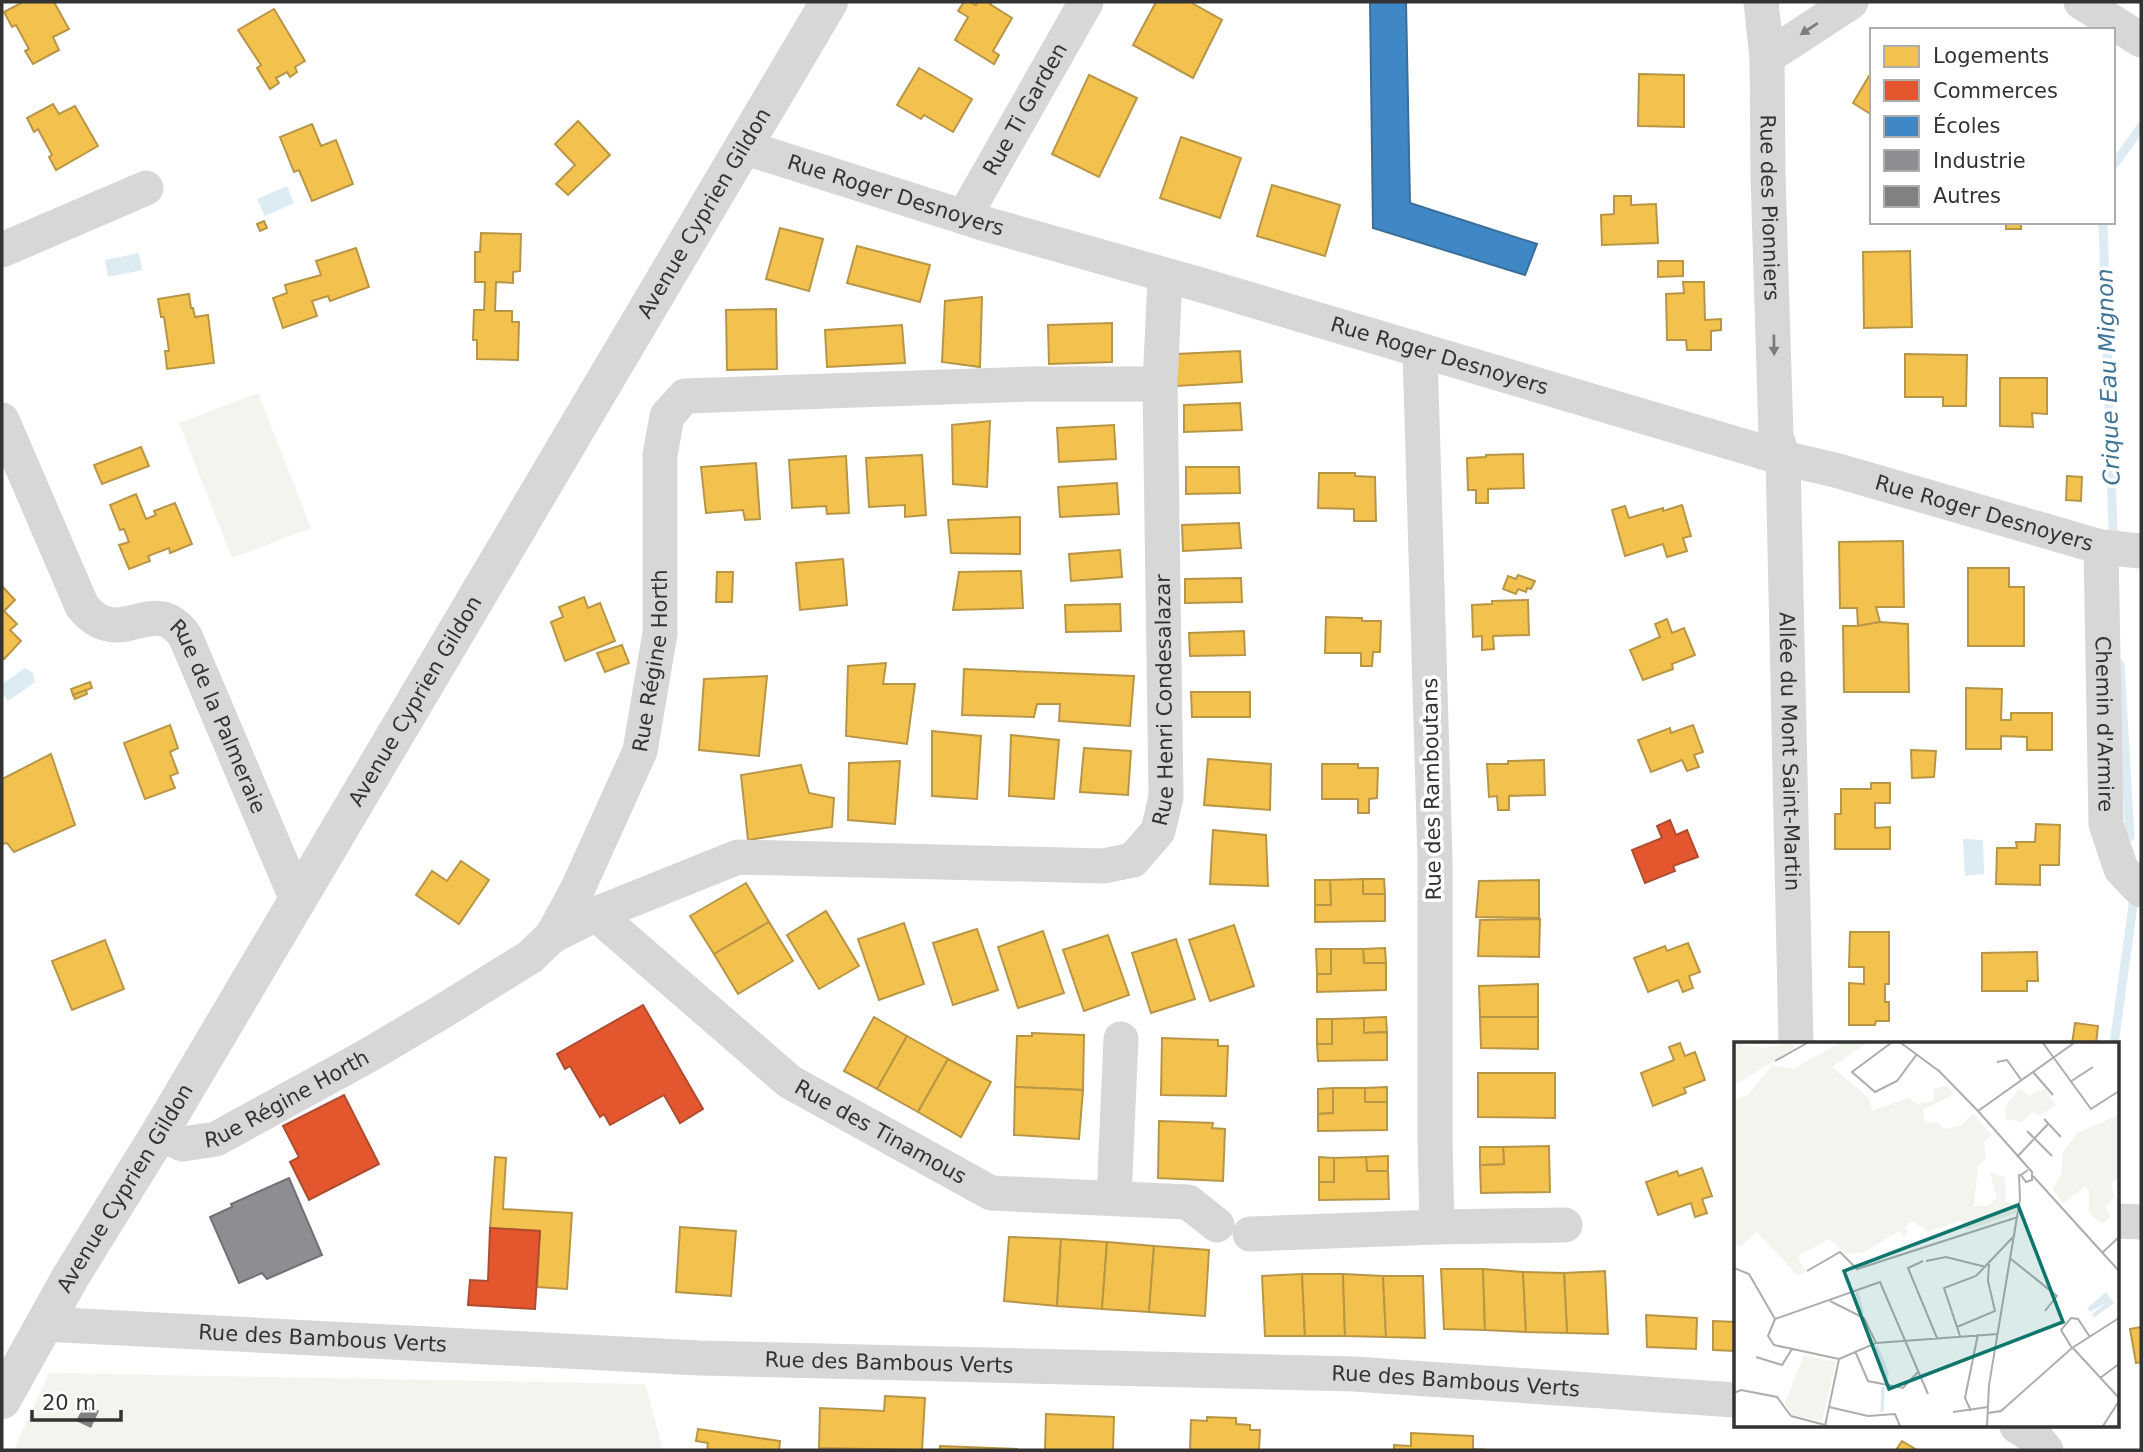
<svg xmlns="http://www.w3.org/2000/svg" width="2143" height="1452" font-family="'DejaVu Sans',sans-serif">
  <rect width="100%" height="100%" fill="#fff"/>
  <g fill="#f1f5ed">
    <path d="M258,393L311,528L232,558L179,423Z"/>
    <path d="M49,1373L645,1384L663,1450H14Z"/>
  </g>
  <g fill="#ddebf3">
    <path d="M287,186L294,203L265,216L257,199Z"/>
    <path d="M139,253L142,270L108,277L105,260Z"/>
    <path d="M25,668L33,673L35,682L8,701L2,693V684Z"/>
    <path d="M1963,839L1983,840L1984,874L1965,876Z"/>
  </g>
  <g fill="#f2c14e" stroke="#b99646" stroke-width="2">
    <path d="M23,2H54L69,29L53,37L59,50L33,64L25,51L29,49L16,25L12,27L4,12Z"/>
    <path d="M964,2H970L976,5L978,2H992L990,4L1012,18L993,51L999,55L994,64L955,40L968,17L958,11Z"/>
    <path d="M1156,2H1190L1222,20L1193,78L1133,45Z"/>
    <path d="M274,9L305,61L295,67L297,72L290,77L287,72L276,78L279,83L270,89L257,68L261,65L238,30Z"/>
    <path d="M919,68L972,99L953,132L924,115L921,119L897,105Z"/>
    <path d="M1872,71V115L1853,103Z"/>
    <path d="M1639,74L1684,75V127L1638,126Z"/>
    <path d="M1089,75L1137,98L1099,177L1052,154Z"/>
    <path d="M53,104L59,114L75,106L98,146L56,170L49,157L52,155L38,129L34,132L27,118Z"/>
    <path d="M578,121L610,155L568,195L556,184L575,165L555,144Z"/>
    <path d="M312,124L321,146L336,140L353,184L312,201L299,170L294,172L280,137Z"/>
    <path d="M1181,137L1241,158L1220,218L1160,198Z"/>
    <path d="M1272,185L1340,205L1325,256L1257,236Z"/>
    <path d="M1614,196H1631V205L1656,204L1658,243L1602,245L1601,215L1614,214Z"/>
    <path d="M264,221L267,228L260,231L257,224Z"/>
    <rect x="2006" y="222" width="15" height="7"/>
    <path d="M780,228L823,239L809,291L766,279Z"/>
    <path d="M481,233L521,234L520,271L513,272V283L496,282L495,311H512V322H519L518,360L477,359V340H473L474,310H484L485,282H475V252H480Z"/>
    <path d="M857,246L930,265L920,302L847,283Z"/>
    <path d="M356,248L369,287L330,301L328,296L312,301L317,316L283,328L273,298L287,293L285,285L321,275L316,261Z"/>
    <path d="M1910,251L1912,327L1864,328L1863,252Z"/>
    <path d="M1658,261H1683V276L1658,277Z"/>
    <path d="M1683,282H1704L1705,320L1721,319V330L1711,331V350H1687L1686,340H1667L1666,294L1684,293Z"/>
    <path d="M189,294L191,308H193L195,317L208,315L214,363L167,369L165,351H169L164,317H161L158,299Z"/>
    <path d="M982,297L980,367L942,362L945,301Z"/>
    <path d="M776,309L777,369L727,370L726,310Z"/>
    <path d="M1112,323V362L1049,364L1048,325Z"/>
    <path d="M902,325L905,363L827,367L825,330Z"/>
    <path d="M1240,351L1242,382L1177,386L1176,354Z"/>
    <path d="M1905,354L1967,355L1966,406H1943V397H1905Z"/>
    <path d="M2000,378H2047V414L2032,413L2033,427L2000,426Z"/>
    <path d="M1240,403L1242,430L1184,432V405Z"/>
    <path d="M990,421L987,487L953,484L952,425Z"/>
    <path d="M1114,425L1116,459L1059,462L1057,428Z"/>
    <path d="M141,447L149,466L102,484L94,465Z"/>
    <path d="M1523,454L1524,488L1488,489V503H1476V490H1468L1467,458L1486,457V455Z"/>
    <path d="M922,455L926,515L905,517V505L869,507L866,458Z"/>
    <path d="M846,456L849,513L827,514L826,506L792,508L789,460Z"/>
    <path d="M756,463L760,519L745,520L743,510L706,513L701,467Z"/>
    <path d="M1186,467H1239L1240,493L1186,494Z"/>
    <path d="M1319,473H1355V476L1375,477L1376,521H1354V509L1318,508Z"/>
    <path d="M2067,476L2082,477L2081,501L2066,500Z"/>
    <path d="M1117,483L1119,514L1060,517L1058,487Z"/>
    <path d="M136,494L146,519L156,515L154,511L175,503L192,544L170,553L169,548L148,556L150,561L129,569L119,545L129,542L124,529L120,530L110,505Z"/>
    <path d="M1682,505L1691,536L1683,538L1687,551L1667,557L1663,544L1625,556L1612,510L1625,506L1629,518L1663,508V511Z"/>
    <path d="M1020,517V554L951,553L948,520Z"/>
    <path d="M1239,523L1241,548L1183,551L1182,525Z"/>
    <path d="M1903,541L1904,607H1876L1880,622L1858,626L1857,608H1840L1839,542Z"/>
    <path d="M1120,550L1122,577L1071,581L1069,554Z"/>
    <path d="M843,559L847,605L800,610L796,563Z"/>
    <path d="M1968,568H2009V587H2024V646H1968Z"/>
    <path d="M1021,571L1023,608L953,610L959,572Z"/>
    <path d="M717,572H733L732,602H716Z"/>
    <path d="M1518,575L1535,581L1531,589L1527,588L1526,592L1518,589L1516,594L1503,589L1508,576L1516,579Z"/>
    <path d="M1241,578L1242,602L1185,603V579Z"/>
    <path d="M2,586L15,600L4,611L17,624L10,630L21,641L4,659L2,657Z"/>
    <path d="M584,597L588,608L600,603L615,641L565,661L551,622L563,617L559,607Z"/>
    <path d="M1528,600L1529,635L1493,636L1494,649L1482,650V636L1473,637L1472,605L1492,604V601Z"/>
    <path d="M1120,604L1121,631L1066,632L1065,605Z"/>
    <path d="M1326,617L1358,618H1362V621H1381L1380,652H1373L1372,666H1361V653H1325Z"/>
    <path d="M1667,619L1672,633L1684,628L1695,655L1672,664L1673,669L1643,680L1630,650L1660,637L1655,624Z"/>
    <path d="M1880,622L1908,624L1909,692H1844L1843,626H1858Z"/>
    <path d="M1244,631L1245,655L1190,656L1189,633Z"/>
    <path d="M622,645L629,663L605,672L597,653Z"/>
    <path d="M886,663L883,684H915L907,744L846,736L848,666Z"/>
    <path d="M964,669L1134,676L1130,726L1059,721L1060,704H1037L1034,717L962,715Z"/>
    <path d="M767,676L759,756L699,750L704,679Z"/>
    <path d="M90,682L92,688L73,695L71,689Z"/>
    <path d="M1966,688L2002,689L2001,720H2011V713H2052V750H2027V737L2001,736V749H1966Z"/>
    <path d="M86,690L87,694L75,699L73,695Z"/>
    <path d="M1191,692H1250V717H1192Z"/>
    <path d="M170,725L178,748L170,752L178,773L170,776L175,788L145,799L124,743Z"/>
    <path d="M1693,725L1703,752L1694,755L1699,767L1687,771L1682,760L1651,772L1638,740L1670,728L1671,733Z"/>
    <path d="M932,731L981,736L977,799L932,796Z"/>
    <path d="M1011,735L1059,740L1054,799L1009,796Z"/>
    <path d="M1084,748L1131,751L1128,795L1080,792Z"/>
    <path d="M1911,750L1936,751L1934,777L1912,778Z"/>
    <path d="M51,754L75,825L14,852L7,843L2,844V779Z"/>
    <path d="M1208,759L1271,764L1270,810L1204,805Z"/>
    <path d="M1544,760L1545,795L1509,796V810H1498L1497,796L1489,797L1487,764H1508V761H1511Z"/>
    <path d="M900,761L895,824L848,820L849,763Z"/>
    <path d="M1322,764H1358V768H1378L1377,798L1369,799V813H1358V799H1322Z"/>
    <path d="M801,765L809,793L834,798L832,827L748,840L741,775Z"/>
    <path d="M1871,783H1890V803H1875V828L1890,827V849H1835V814H1841V789H1871Z"/>
    <path d="M2036,824L2060,825L2059,865H2040V885L1996,884L1997,848H2017L2016,842H2035Z"/>
    <path d="M1213,830L1266,835L1268,886L1210,884Z"/>
    <path d="M461,861L489,880L459,924L416,895L432,871L447,881Z"/>
    <path d="M1363,879V894H1385V921L1315,922V905H1331L1330,880Z"/>
    <path d="M1363,879H1384L1385,894H1363Z"/>
    <path d="M1315,880H1330L1331,905H1315Z"/>
    <path d="M1539,880V918L1476,917L1479,881Z"/>
    <path d="M746,883L769,922L714,954L690,916Z"/>
    <path d="M826,911L859,966L819,989L787,935Z"/>
    <path d="M1540,919L1539,957L1478,956L1480,920Z"/>
    <path d="M769,922L793,961L738,994L714,954Z"/>
    <path d="M904,923L924,984L879,1000L858,939Z"/>
    <path d="M1234,925L1254,986L1210,1001L1189,940Z"/>
    <path d="M977,929L998,990L953,1005L933,943Z"/>
    <path d="M1043,931L1064,993L1018,1008L998,947Z"/>
    <path d="M1850,932H1889V984H1885V1002H1889V1021H1876L1875,1025H1849V983L1864,984V967H1849Z"/>
    <path d="M1108,935L1129,995L1084,1011L1063,950Z"/>
    <path d="M1176,939L1195,999L1151,1013L1132,953Z"/>
    <path d="M105,940L124,989L72,1010L52,961Z"/>
    <path d="M1688,943L1700,972L1689,976L1693,988L1683,992L1678,980L1648,992L1634,958L1665,946L1667,951Z"/>
    <path d="M1385,948L1386,963H1364L1363,949Z"/>
    <path d="M1316,949H1331V974H1317Z"/>
    <path d="M1331,949H1363L1364,963H1386V990L1317,992V974H1331Z"/>
    <path d="M2037,952L2038,981H2027V991H1982V953Z"/>
    <path d="M1538,984V1017H1480L1479,986Z"/>
    <path d="M874,1017L907,1036L877,1089L844,1071Z"/>
    <path d="M1386,1017L1387,1032L1364,1033V1018Z"/>
    <path d="M1480,1017H1538V1049L1481,1048Z"/>
    <path d="M1364,1018V1033L1387,1032V1060L1318,1061L1317,1044H1332V1019Z"/>
    <rect x="1317" y="1019" width="15" height="25"/>
    <path d="M2075,1023L2098,1026L2096,1044H2072Z"/>
    <path d="M1032,1033L1084,1035L1083,1090L1015,1087L1017,1036H1032Z"/>
    <path d="M907,1036L948,1059L918,1112L877,1089Z"/>
    <path d="M1162,1038L1218,1040V1046H1228L1226,1096L1161,1095Z"/>
    <path d="M1680,1043L1685,1056L1695,1052L1705,1080L1684,1088L1686,1093L1653,1106L1641,1073L1674,1060L1669,1047Z"/>
    <path d="M948,1059L991,1082L961,1137L918,1112Z"/>
    <path d="M1478,1073H1555V1118L1478,1117Z"/>
    <path d="M1015,1087L1083,1090L1079,1139L1014,1135Z"/>
    <path d="M1387,1087V1102H1365V1088Z"/>
    <path d="M1333,1088V1113L1318,1114V1089Z"/>
    <path d="M1333,1088H1365V1102H1387V1130L1318,1131V1114L1333,1113Z"/>
    <path d="M1159,1121L1213,1123L1212,1128L1225,1129L1223,1181L1158,1178Z"/>
    <path d="M1549,1146L1550,1192L1481,1193L1480,1165L1504,1164L1503,1147Z"/>
    <path d="M1480,1147H1503L1504,1164L1480,1165Z"/>
    <path d="M1388,1156V1171H1367L1366,1157Z"/>
    <path d="M495,1157L506,1158L503,1209L572,1213L567,1289L537,1287L540,1231L490,1228Z"/>
    <path d="M1319,1157L1334,1158V1182H1319Z"/>
    <path d="M1366,1157L1367,1171H1388L1389,1199L1319,1200V1182H1334V1158Z"/>
    <path d="M1702,1168L1712,1196L1702,1199L1707,1213L1695,1217L1691,1203L1658,1215L1646,1182L1677,1171L1679,1176Z"/>
    <path d="M680,1227L736,1231L731,1296L676,1292Z"/>
    <path d="M1009,1237L1061,1239L1057,1306L1004,1301Z"/>
    <path d="M1061,1239L1107,1242L1102,1309L1057,1306Z"/>
    <path d="M1107,1242L1154,1246L1149,1312L1102,1309Z"/>
    <path d="M1154,1246L1209,1250L1205,1316L1149,1312Z"/>
    <path d="M1441,1269H1483L1485,1330L1444,1329Z"/>
    <path d="M1483,1269L1523,1272L1526,1332L1485,1330Z"/>
    <path d="M1605,1271L1608,1334L1567,1333L1564,1273Z"/>
    <path d="M1523,1272L1564,1273L1567,1333L1526,1332Z"/>
    <path d="M1302,1274L1305,1336H1265L1262,1276Z"/>
    <path d="M1302,1274H1343L1345,1336H1305Z"/>
    <path d="M1343,1274L1383,1276L1386,1337L1345,1336Z"/>
    <path d="M1383,1276H1423L1425,1338L1386,1337Z"/>
    <path d="M1646,1315L1697,1318L1696,1349L1647,1347Z"/>
    <path d="M1713,1321L1735,1322V1351L1713,1350Z"/>
    <path d="M2141,1327V1362L2136,1363L2130,1329Z"/>
    <path d="M885,1396L925,1398L922,1450L819,1448L820,1408L884,1411Z"/>
    <path d="M1046,1414L1114,1417L1113,1450H1045Z"/>
    <path d="M1207,1417L1236,1418V1424L1250,1425V1430H1260L1259,1450H1190L1191,1420L1207,1421Z"/>
    <path d="M698,1429L780,1441L779,1450H707L708,1443L696,1441Z"/>
    <path d="M1411,1433L1473,1436V1449L1489,1450H1394V1445L1411,1446Z"/>
    <path d="M1902,1441L1917,1450H1896Z"/>
    <path d="M940,1446L1017,1449V1450H940Z"/>
  </g>
  <g fill="#e4572e" stroke="#af4c30" stroke-width="2">
    <path d="M1670,820L1676,835L1687,830L1698,857L1673,866L1675,871L1645,883L1632,850L1662,838L1657,826Z"/>
    <path d="M643,1005L703,1109L680,1123L664,1095L610,1125L604,1114L600,1117L570,1066L565,1069L557,1054Z"/>
    <path d="M344,1095L379,1164L309,1200L290,1162L299,1157L283,1126Z"/>
    <path d="M490,1228L540,1231L535,1309L468,1305L470,1280L488,1281Z"/>
  </g>
  <path fill="#3f88c5" stroke="#3b6e99" stroke-width="2" d="M1370,2H1406L1410,203L1537,244L1525,275L1373,228Z"/>
  <path fill="#8d8d92" stroke="#727276" stroke-width="2" d="M289,1178L322,1255L267,1279L262,1273L239,1283L210,1217L232,1207L231,1204Z"/>
  <g fill="none" stroke-linecap="round" stroke-linejoin="round">
    <g stroke="#ddebf3" stroke-width="9">
      <path d="M2113,166L2141,127"/>
      <path d="M2103,222L2113,532"/>
      <path d="M2120,664L2130,837"/>
      <path d="M2114,1044L2134,898"/>
    </g>
  </g>
  <path fill="#818181" d="M85,1404L99,1411L91,1428L76,1421Z"/>
  <g fill="none" stroke-linecap="round" stroke-linejoin="round">
    <g stroke="#d7d7d7" stroke-width="35">
      <path id="s1" d="M1761,2L1767,57L1768,175L1776,436L1783,458L1796,1044"/>
      <path d="M2081,2L2141,40"/>
      <path d="M1767,57L1851,2"/>
      <path id="s2" d="M744,143L759,152L989,225L1208,287L1783,458L1835,470L2101,547L2141,551"/>
      <path id="s3" d="M964,217L1086,2"/>
      <path d="M2,250L146,188"/>
      <path id="s4" d="M2,420L82,606C120,654 153,590 185,636L297,900"/>
      <path id="s5" d="M2101,547L2106,824L2121,869L2141,890"/>
      <path id="s6" d="M596,914L790,1082L991,1193L1188,1202L1217,1225"/>
      <path id="s7" d="M552,936L596,914L738,857L1103,866L1133,860L1158,831L1166,797L1160,384L1165,277"/>
      <path id="s8" d="M159,1134L183,1144L216,1139L367,1056L443,1011L530,957L552,936L578,888L640,751L660,633V455L667,416L685,396L1032,384H1160"/>
      <path d="M1114,1198L1121,1039"/>
      <path d="M2117,1221L2141,1222"/>
      <path d="M1437,1227L1565,1225"/>
      <path d="M1250,1234L1437,1227L1435,1139V858L1420,351"/>
      <path id="s9" d="M43,1324L699,1358L1354,1374L1735,1400"/>
      <path d="M2017,1426L2037,1439L2046,1450"/>
    </g>
    <path stroke="#d7d7d7" stroke-width="38" id="s10" d="M2,1400L71,1276L159,1134L829,2"/>
  </g>
  <defs><path id="oneway-solid" d="M-6-.8H1V-3.2L6.5 0L1 3.2V.8H-6Z" transform="scale(1.75)"/></defs>
  <g fill="#7d7d7d">
    <use href="#oneway-solid" transform="translate(1809 29) rotate(146)"/>
    <use href="#oneway-solid" transform="translate(1774 345) rotate(89)"/>
  </g>
  <g text-anchor="middle" stroke-width="7" stroke-linejoin="round" paint-order="stroke">
    <g font-size="21" fill="#333" stroke="#fff">
      <text dy="7" stroke="none"><textPath href="#s3" startOffset="124">Rue Ti Garden</textPath></text>
      <text dy="7" stroke="none"><textPath href="#s2" startOffset="161">Rue Roger Desnoyers</textPath></text>
      <text dy="7" stroke="none"><textPath href="#s1" startOffset="206">Rue des Pionniers</textPath></text>
      <text dy="7" stroke="none"><textPath href="#s10" startOffset="1379">Avenue Cyprien Gildon</textPath></text>
      <text dy="7" stroke="none"><textPath href="#s2" startOffset="728">Rue Roger Desnoyers</textPath></text>
      <text dy="7" stroke="none"><textPath href="#s2" startOffset="1295">Rue Roger Desnoyers</textPath></text>
      <text dy="7" stroke="none"><textPath href="#s8" startOffset="749">Rue Régine Horth</textPath></text>
      <text dy="7" stroke="none"><textPath href="#s7" startOffset="768">Rue Henri Condesalazar</textPath></text>
      <text dy="7" stroke="none"><textPath href="#s10" startOffset="812">Avenue Cyprien Gildon</textPath></text>
      <text dy="7" stroke="none"><textPath href="#s4" startOffset="406">Rue de la Palmeraie</textPath></text>
      <text dy="7" stroke="none"><textPath href="#s5" startOffset="177">Chemin d'Armire</textPath></text>
      <text dy="7" stroke="none"><textPath href="#s1" startOffset="751">Allée du Mont Saint-Martin</textPath></text>
      <text transform="translate(1432 789) rotate(-91)" y="7">Rue des Ramboutans</text>
      <text dy="7" stroke="none"><textPath href="#s8" startOffset="140">Rue Régine Horth</textPath></text>
      <text dy="7" stroke="none"><textPath href="#s6" startOffset="360">Rue des Tinamous</textPath></text>
      <text dy="7" stroke="none"><textPath href="#s10" startOffset="245">Avenue Cyprien Gildon</textPath></text>
      <text dy="7" stroke="none"><textPath href="#s9" startOffset="280">Rue des Bambous Verts</textPath></text>
      <text dy="7" stroke="none"><textPath href="#s9" startOffset="847">Rue des Bambous Verts</textPath></text>
      <text dy="7" stroke="none"><textPath href="#s9" startOffset="1414">Rue des Bambous Verts</textPath></text>
    </g>
    <g font-size="23" font-style="italic" fill="#3f7597" stroke="#fff">
      <text transform="translate(2108 377) rotate(-92)" y="8">Crique Eau Mignon</text>
    </g>
  </g>
  <g transform="translate(1734 1042)">
    <rect width="385" height="385" fill="#fff"/>
    <path d="M3,1L29,6L57,1L61,6L0,44ZM105,1H133L98,25L135,56L138,69L174,56L183,62L199,59L200,47L213,43L220,52L189,68L191,81L203,80L211,87L228,83L239,71L258,93L250,100L252,117L244,123L240,164H253L263,156L256,130L271,135V160L283,161L282,171L234,188L227,179L194,190L179,179L170,185L175,190L170,194L165,189L131,210L113,212L95,197L64,214L71,230L64,234L23,190L6,205L0,201V58L14,53L38,23L59,27ZM286,46L295,54L311,46L322,63L306,74L298,70L287,80L272,77L271,65ZM385,73V134L377,142L381,155L371,164L376,175L368,182L355,171V148L351,144L329,161L319,147L327,133L329,111L343,91ZM70,313L102,320L88,379L58,373L51,361Z" fill="#f1f5ed"/>
    <path d="M372,250L380,261L360,276L358,272L373,260L356,270L353,266Z" fill="#ddebf3"/>
    <path fill="none" stroke="#ddebf3" stroke-width="3.5" d="M123,250L128,272M142,304L153,331L151,340M148,370L149,345"/>
    <path fill="none" stroke="#adadad" stroke-width="2" d="M157,1L118,30L141,50L163,39L183,12M167,1L205,29L244,69L298,130V138L292,140L287,133L294,128M309,1L357,67L385,49M41,19L73,1M263,20L273,18L288,39M299,30L319,53M336,40L359,25M244,69L340,1M310,77L327,95M293,89L318,114M283,115L315,81M285,132L286,158M299,134L385,229M368,211L385,195M277,217L323,254L311,269M189,219L174,226L203,296M192,219L212,215L252,225M0,226L15,232L41,277M73,229L106,210L123,227L284,175M96,259L130,276L142,301M41,277L146,240L194,352M41,277L34,294L40,303L105,317M223,285L261,269L254,239L255,222M226,294L210,246L242,234L281,193M338,306L327,288L337,276L344,277L356,295M339,306L385,356M121,309L134,339L169,346L184,330M22,315L48,323L58,307M366,336L385,322M0,351L7,348L43,355L57,374M95,365L134,374L161,372L166,384M237,369L231,356L244,292M219,370L254,365M254,371L267,369L338,306L385,276M57,374L95,384M91,384L105,317L142,301L264,292M253,384L255,343L286,157M369,384L385,359"/>
    <path fill="#0f766e" fill-opacity="0.15" stroke="#0f766e" stroke-width="3.5" d="M284,163L329,280L155,347L110,229Z"/>
    <rect width="385" height="385" fill="none" stroke="#333" stroke-width="3.5"/>
  </g>
  <rect width="2143" height="1452" fill="none" stroke="#333333" stroke-width="7"/>
  <rect x="1870" y="28" width="245" height="196" fill="#ffffff" stroke="#adadad" stroke-width="2"/>
  <rect x="1884" y="46" width="35" height="21" fill="#f2c14e" stroke="#adadad" stroke-width="2"/>
  <text x="1933" y="63" font-size="21" fill="#333333">Logements</text>
  <rect x="1884" y="80" width="35" height="21" fill="#e4572e" stroke="#adadad" stroke-width="2"/>
  <text x="1933" y="98" font-size="21" fill="#333333">Commerces</text>
  <rect x="1884" y="116" width="35" height="21" fill="#3f88c5" stroke="#adadad" stroke-width="2"/>
  <text x="1933" y="133" font-size="21" fill="#333333">Écoles</text>
  <rect x="1884" y="150" width="35" height="21" fill="#8d8d92" stroke="#adadad" stroke-width="2"/>
  <text x="1933" y="168" font-size="21" fill="#333333">Industrie</text>
  <rect x="1884" y="186" width="35" height="21" fill="#818181" stroke="#adadad" stroke-width="2"/>
  <text x="1933" y="203" font-size="21" fill="#333333">Autres</text>
  <path d="M32 1410v10h89v-10" fill="none" stroke="#333333" stroke-width="3.5"/>
  <text x="42" y="1410" font-size="21" fill="#333333" stroke="#ffffff" stroke-width="5" paint-order="stroke">20 m</text>
</svg>
